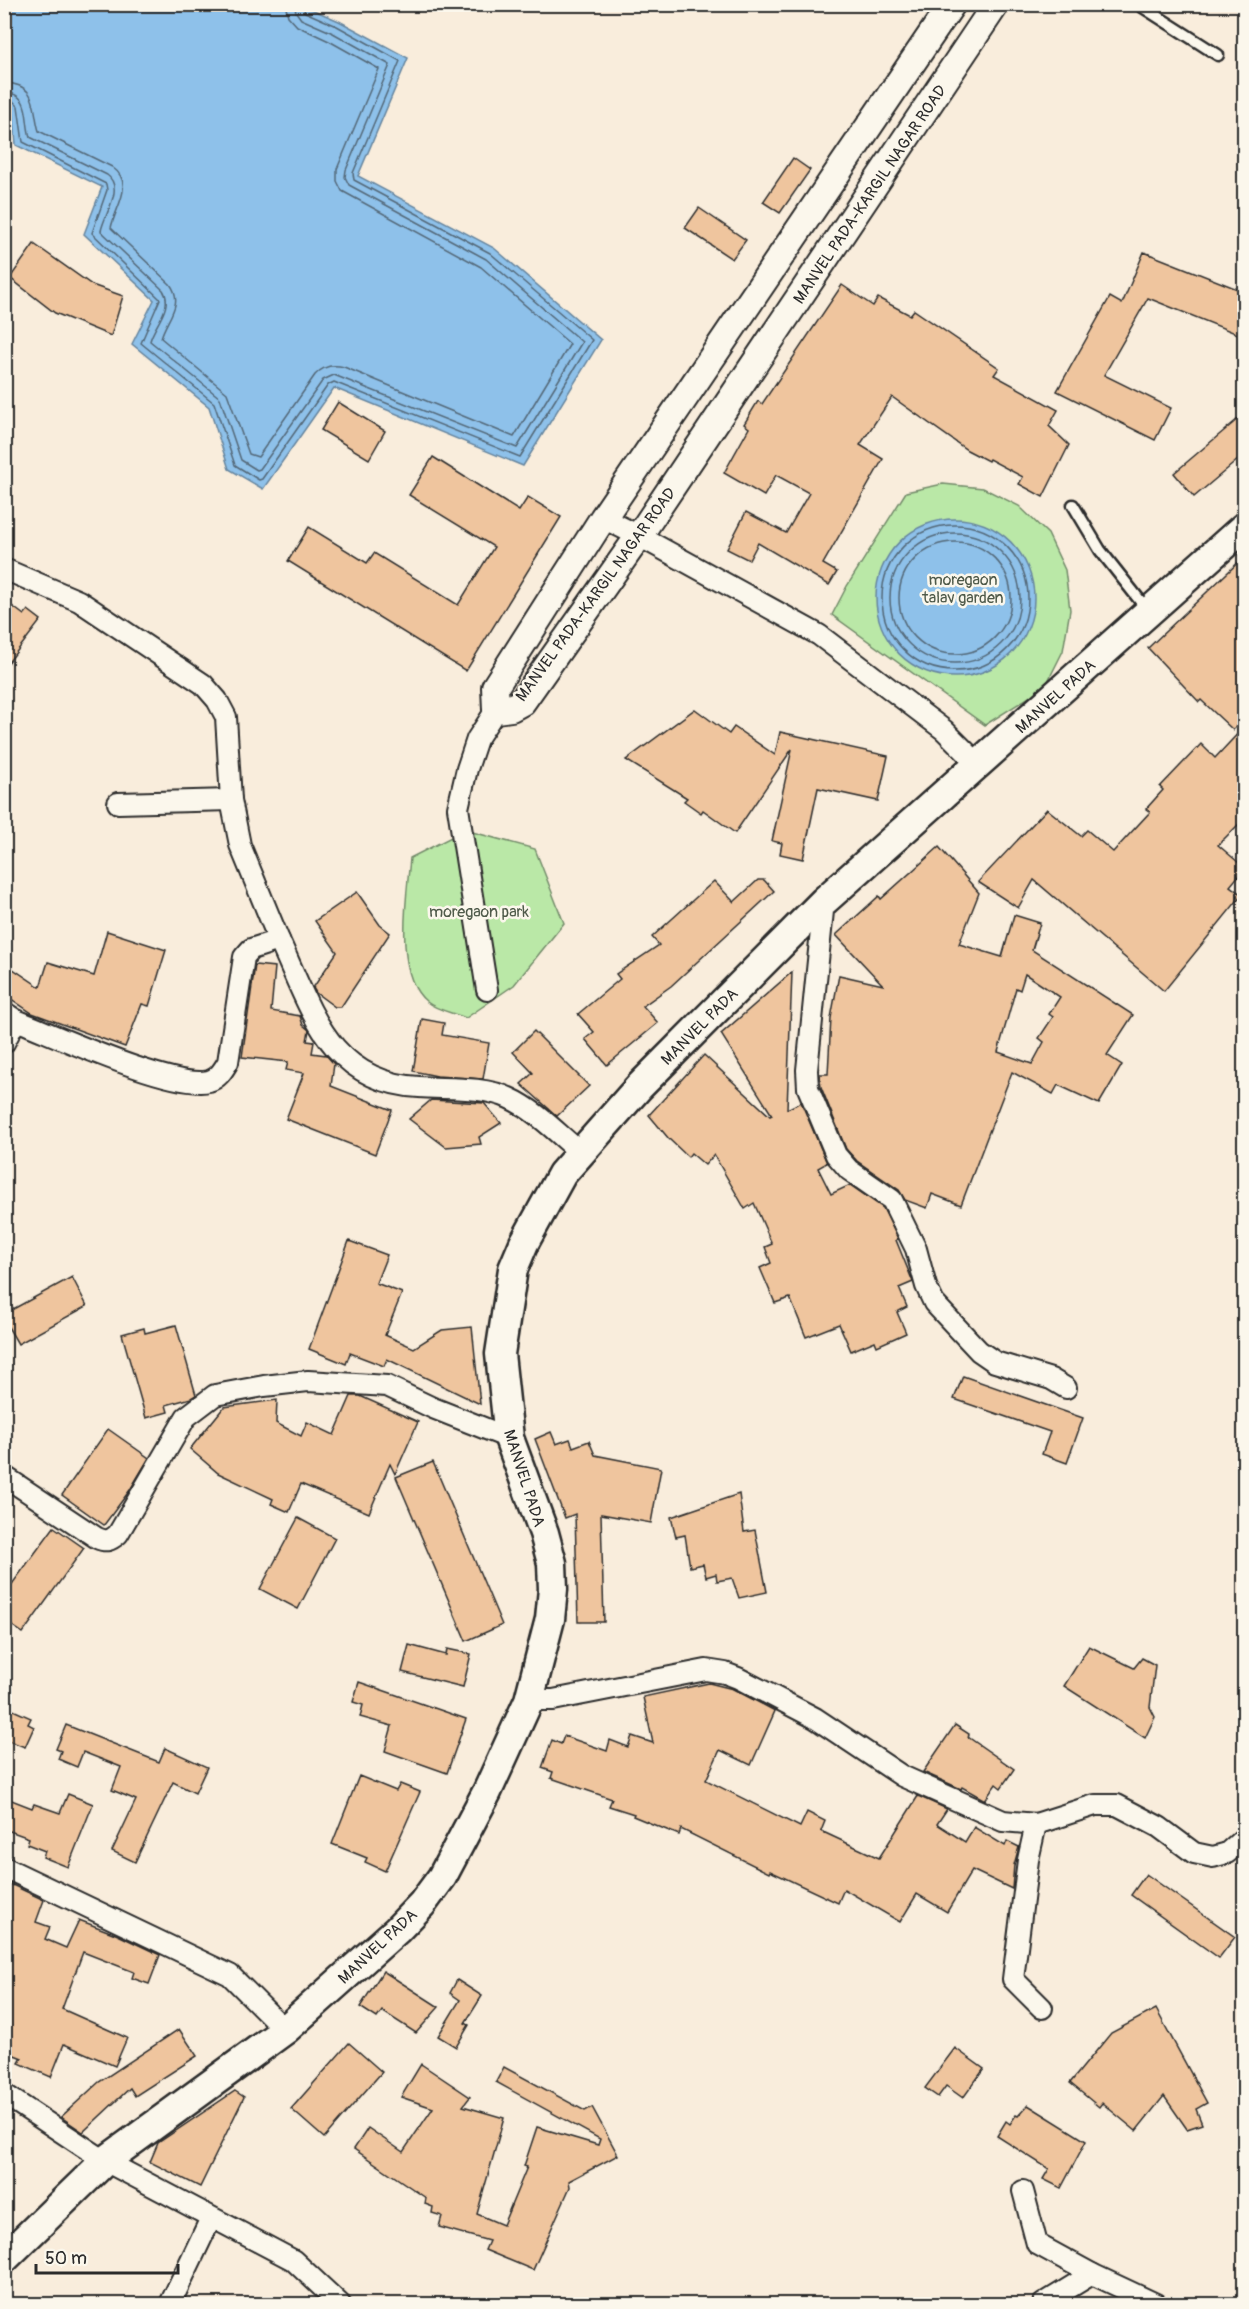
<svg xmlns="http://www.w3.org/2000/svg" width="1249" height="2309" font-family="Pangolin,sans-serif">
  <rect width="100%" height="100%" fill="#f9eddc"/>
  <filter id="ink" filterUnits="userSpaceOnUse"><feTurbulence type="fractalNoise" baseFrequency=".0167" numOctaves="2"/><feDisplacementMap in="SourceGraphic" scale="12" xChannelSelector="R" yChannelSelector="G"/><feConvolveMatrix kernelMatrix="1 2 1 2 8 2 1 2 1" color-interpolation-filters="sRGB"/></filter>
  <g filter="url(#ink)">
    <g fill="#bae8a7" stroke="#728a69" stroke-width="1.5">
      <path d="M943,484L983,488L1019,506L1048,534L1065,570L1070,610L1063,651L1045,687L985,725L832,615L847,586L906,492Z"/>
      <path d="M465,830L535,849L564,923L514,985L466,1018C454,1013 436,1010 427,1002C393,975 407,897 410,858Z"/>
    </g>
    <g fill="#8ec1ea" stroke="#66859e" stroke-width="1.5">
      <path d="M5,4L302,5L339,21L408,58L358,176L494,248L601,340L523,466L334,388L263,489L229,469L209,407L132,344L154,300L84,234L102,187L16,145L13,108L5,104Z"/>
      <circle cx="955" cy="598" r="79"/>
    </g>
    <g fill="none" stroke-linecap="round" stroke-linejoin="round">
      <g stroke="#536777" stroke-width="1.5">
        <path d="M4,83C39,84 32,108 39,131L112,167C136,184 115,207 111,228L170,284C185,304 166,319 161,338L227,393L249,454L258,457L315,375C323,366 333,364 344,367L514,437L570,344L481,267L342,191L337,181V169L379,69L329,41L297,26L288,16L285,4"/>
        <path d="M4,92C32,94 24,118 30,137L107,175C125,188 104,214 101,231L163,290C174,307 154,325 150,341L220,398L241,460L257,470L260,469L323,380L334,375L517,448L582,342L486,259L349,185L345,177L346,170L390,65L333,33L301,19L296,12L294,4"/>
        <path d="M4,99L14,102L18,106L23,142L106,184L107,190L92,233L160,299L141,343L214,403L235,465L259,480L262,479L328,385L334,382L520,457L592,340L490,253L354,180L353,173L400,61L337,26L305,12L302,4"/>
        <circle cx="955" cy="598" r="73"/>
        <circle cx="955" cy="598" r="65"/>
        <circle cx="955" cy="598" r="56"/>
      </g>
    </g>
    <g fill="#efc59e" stroke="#2b2b2b" stroke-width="1.5" fill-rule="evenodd">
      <path d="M793,158L810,170L780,213L763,202Z"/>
      <path d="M699,208L746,240L732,259L685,228Z"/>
      <path d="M34,244L92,285L123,296L111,336L55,313L10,278Z"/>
      <path d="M1144,252L1245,292V337L1148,298L1104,375L1171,408L1155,440L1057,391L1110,297L1122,304Z"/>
      <path d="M842,285L873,306L878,298L910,315L914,310L999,368L994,375L1058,410L1049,426L1069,445L1043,497L1019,484L1023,477L989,459L988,461L967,450L892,397L860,445L883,459L823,564L837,572L829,585L758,543L749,560L727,549L746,512L786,533L809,493L776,475L764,496L724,473L749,428L744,424L758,401L762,404Z"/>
      <path d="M338,402L385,431L369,459L321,430Z"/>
      <path d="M1245,413V454L1194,497L1174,473Z"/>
      <path d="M433,457L519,511L528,497L561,517L466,671L288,561L309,527L367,563L374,553L458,605L494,547L409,495Z"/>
      <path d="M1245,556V718L1233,730L1201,700L1199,702L1148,648Z"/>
      <path d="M4,600L24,615L28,610L41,620L4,668Z"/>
      <path d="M695,709L729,734L734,727L775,755L780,732L888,756L878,801L818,788L803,859L780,854L782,843L772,841L792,749L735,833L703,810L701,813L684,801L687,798L626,760Z"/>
      <path d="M1245,726V818L1218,845L1245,868L1230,886L1242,895L1164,991L1034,880L1018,908L978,882L1047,809L1081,836L1087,830L1113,852L1150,812L1146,809L1163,790L1160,787L1201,744L1215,758Z"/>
      <path d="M939,847L979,893L959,944L1002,957L1014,915L1040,923L1032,950L1133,1015L1107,1055L1122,1065L1099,1104L1058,1085L1053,1094L1012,1072L961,1205L932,1194L927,1208L905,1200L899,1190L857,1161L846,1149L821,1087L819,1074H828L831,1018L839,975L883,985L836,935L879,896L881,899ZM1025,974L1060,997L1049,1014L1053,1017L1039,1038L1044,1042L1032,1064L998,1052L1016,988L1020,990Z"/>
      <path d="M758,880H764L774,891L671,986L643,1006L658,1023L607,1065L585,1039L594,1032L578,1014L620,979L616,974L659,945L652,937L714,881L734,902Z"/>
      <path d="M357,892L380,925L390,933L341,1007H335L316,993L313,988L337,952L315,921Z"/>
      <path d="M107,931L166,950L149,1006L142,1004L125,1047L32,1013L4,994V963L40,987L48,962L94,976Z"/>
      <path d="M255,965L275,967L271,1011L300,1016L303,1025L309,1030L307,1041L314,1042L312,1053L326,1055L334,1064L331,1086L392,1110L375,1154L286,1119L304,1073L286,1070L288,1062L242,1057Z"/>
      <path d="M792,972L787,1109L801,1102L827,1163L818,1168L831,1194L850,1185L883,1208L898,1239L896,1240L913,1282L899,1288L907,1307L897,1312L906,1333L877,1346L875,1341L851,1351L839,1324L806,1337L790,1298L775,1303L760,1268L771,1263L765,1247L772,1244L754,1203L745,1209L714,1155L705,1165L691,1153L688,1157L669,1139L649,1115L704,1055L770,1116L772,1115L721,1034Z"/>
      <path d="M422,1019L444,1023L442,1035L489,1043L483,1079L437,1076L413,1071Z"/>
      <path d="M534,1031L589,1086L557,1116L521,1084L533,1073L513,1052Z"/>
      <path d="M431,1100L484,1103L501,1123L479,1137L481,1144L446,1147L409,1119Z"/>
      <path d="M349,1241L387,1255L376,1283L402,1293L385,1335L414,1348L442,1330L472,1327L480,1404L387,1359L384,1366L350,1353L346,1364L309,1349Z"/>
      <path d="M72,1277L87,1306L18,1344L4,1320V1314Z"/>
      <path d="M176,1325L196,1395L191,1398L166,1405L168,1412L146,1418L122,1334L144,1328L145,1333Z"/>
      <path d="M963,1376L1083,1418L1067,1463L1042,1454L1050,1432L954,1399Z"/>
      <path d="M351,1396H360L418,1422L395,1474L390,1464L369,1513L301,1484L289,1512L271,1504L273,1499L218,1473L190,1449L224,1407L277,1400L276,1423L301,1436L307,1422L334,1435Z"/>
      <path d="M108,1429L149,1458L130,1490L104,1525L62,1495Z"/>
      <path d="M551,1432L556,1444L570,1439L573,1447L589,1441L595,1455L661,1468L651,1523L601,1514L604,1622H578L575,1514L565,1518L535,1439Z"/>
      <path d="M433,1462L502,1625L466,1641L396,1477Z"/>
      <path d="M739,1494L744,1532L755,1530L767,1592L739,1598L732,1578L717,1581L716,1574L706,1577L703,1564L690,1567L685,1535L676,1537L671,1517Z"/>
      <path d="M298,1518L335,1538L298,1609L260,1589Z"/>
      <path d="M54,1527L84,1548L23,1633L4,1620V1595Z"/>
      <path d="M409,1645L446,1655L447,1649L471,1654L463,1687L402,1672Z"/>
      <path d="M1089,1646L1134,1668L1142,1658L1155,1665L1150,1707L1155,1717L1145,1738L1064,1686Z"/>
      <path d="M359,1682L466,1719L447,1773L385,1751L392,1726L360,1717L363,1705L353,1702Z"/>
      <path d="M709,1683L733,1689L775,1711L751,1765L720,1750L706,1780L800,1827L807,1812L825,1821L821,1831L879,1858L918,1796L947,1809L937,1824L965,1842L974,1827L1005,1846L1007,1841L1019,1847L1014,1865L1012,1889L972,1870L947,1912L917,1894L900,1922L844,1889L838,1903L770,1871L769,1873L681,1829L679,1835L633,1816L634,1814L609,1806L612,1799L551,1778L553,1772L542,1768L552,1740L561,1744L564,1736L607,1751L610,1740L628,1747L632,1736L653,1743L643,1697Z"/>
      <path d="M4,1706L31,1718L28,1724L34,1727L25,1747L4,1739Z"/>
      <path d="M66,1725L159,1762L165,1748L207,1767L195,1793L173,1782L135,1862L112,1851L136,1800L112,1790L121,1767L83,1752L77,1767L58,1759L61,1751L56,1749Z"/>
      <path d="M955,1725L969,1734L968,1737L1014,1769L1001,1788L996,1784L985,1800L962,1787L961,1789L923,1772Z"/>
      <path d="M359,1776L396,1791L400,1784L420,1792L385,1871L365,1862L367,1858L332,1844Z"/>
      <path d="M68,1794L93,1804L68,1867L43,1857L45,1851L27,1844L29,1838L4,1829V1797L32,1808L34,1804L60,1813Z"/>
      <path d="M1146,1874L1235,1937L1219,1958L1131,1895Z"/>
      <path d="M4,1881L44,1900L36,1922L50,1927L45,1939L66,1948L79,1920L118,1935L160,1955L149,1984L132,1978L134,1972L83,1952L62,2009L127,2038L115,2066L64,2044L51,2077L19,2063L22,2058L4,2051Z"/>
      <path d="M383,1971L439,2007L416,2033L382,2011L377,2018L360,2007Z"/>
      <path d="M457,1980L482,1996L465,2023L469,2025L456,2047L438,2036L460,2000L450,1993Z"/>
      <path d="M1156,2009L1207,2103L1196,2109L1202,2124L1187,2129L1164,2096L1136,2131L1102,2103L1099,2107L1070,2083L1111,2033Z"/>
      <path d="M179,2029L197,2056L135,2096L130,2088L83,2132L61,2117L99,2082Z"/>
      <path d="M349,2043L382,2072L324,2138L291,2109Z"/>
      <path d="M955,2048L984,2069L963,2098L946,2086L938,2097L925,2088Z"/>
      <path d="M421,2064L470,2097L463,2106L504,2118L477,2214L503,2225L527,2167L524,2166L537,2127L598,2145L600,2139L496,2082L504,2067L585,2111L592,2107L618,2155L569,2181L570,2187L533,2270L485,2250L489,2241L439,2227L442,2216L432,2213L433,2207L425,2204L426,2198L354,2149L368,2128L403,2152L433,2108L401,2097Z"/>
      <path d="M235,2091L244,2097L200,2187L150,2162L158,2143Z"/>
      <path d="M1028,2105L1086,2141L1061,2188L1043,2179L1049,2169L997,2136L1006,2121L1010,2124L1016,2115L1018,2116Z"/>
    </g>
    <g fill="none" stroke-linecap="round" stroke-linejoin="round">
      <defs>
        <g id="service">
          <path d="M1138,4L1218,55"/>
          <path d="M1073,505L1100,550L1149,612"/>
        </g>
        <g id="minor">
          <path d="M603,518L639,536L819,635L944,730L978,764"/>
          <path d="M4,569L79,601L203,684L217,700L226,717L231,800L240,845L279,940"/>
          <path d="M118,803L231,800"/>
          <path d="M824,901L807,1070L808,1088L836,1155L849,1170L892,1200L916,1249L926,1286L934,1303L979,1351L995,1362L1051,1379L1066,1388"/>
          <path d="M487,990L458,808L467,769L477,739L496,710"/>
          <path d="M4,1012L16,1020C55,1035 174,1090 209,1081C219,1078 223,1070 228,1062L244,957L251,949L279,940C311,1009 329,1082 419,1087C447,1089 483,1086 509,1098C536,1110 559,1135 581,1153"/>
          <path d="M4,1043L16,1020"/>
          <path d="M4,1476L97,1538C106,1542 110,1541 118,1534L186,1417L215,1395L264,1386L308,1381L387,1386L433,1408L509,1438"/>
          <path d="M529,1700H553L706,1670L725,1673L738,1678L815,1718L902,1776L1003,1821L1036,1824L1095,1805H1117L1159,1827L1194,1853L1213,1857L1227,1853L1244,1838"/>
          <path d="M1036,1824L1028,1860L1013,1979L1042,2008"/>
          <path d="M4,1867L230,1975L285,2030"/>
          <path d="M4,2094L105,2161L293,2260L340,2304"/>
          <path d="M1023,2191L1037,2244L1092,2274"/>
          <path d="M170,2304L211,2218"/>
          <path d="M1043,2304L1092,2274L1156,2304"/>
        </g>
        <path id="tertiary" d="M952,4L603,518L495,687L496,710L511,708L522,702L639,536L996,4"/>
        <path id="secondary" d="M4,2259L105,2161L285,2030L397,1930L422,1904L442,1877L487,1792L529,1700L550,1619L553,1589L552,1563L544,1533L509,1438L500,1354L513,1269L524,1243L562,1174L639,1087L824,901L1244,527"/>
      </defs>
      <use href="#service" stroke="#2b2b2b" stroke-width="15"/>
      <use href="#minor" stroke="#2b2b2b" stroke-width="24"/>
      <use href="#tertiary" stroke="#2b2b2b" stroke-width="30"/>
      <use href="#secondary" stroke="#2b2b2b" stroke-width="33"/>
      <use href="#service" stroke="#fbf7ec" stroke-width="10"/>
      <use href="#minor" stroke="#fbf7ec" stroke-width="20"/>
      <use href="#tertiary" stroke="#fbf7ec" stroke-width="26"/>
      <use href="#secondary" stroke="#fbf7ec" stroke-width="28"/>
    </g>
  </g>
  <g text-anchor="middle" stroke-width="5" stroke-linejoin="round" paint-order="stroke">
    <g font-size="16" fill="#2b2b2b" stroke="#fbf7ec">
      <text transform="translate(869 194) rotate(-56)" y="6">MANVEL PADA-KARGIL NAGAR ROAD</text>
      <text transform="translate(595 594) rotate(-54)" y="6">MANVEL PADA-KARGIL NAGAR ROAD</text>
      <text transform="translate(1055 696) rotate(-42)" y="6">MANVEL PADA</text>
      <text transform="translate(699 1026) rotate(-45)" y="6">MANVEL PADA</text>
      <text transform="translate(525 1478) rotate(72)" y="6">MANVEL PADA</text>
      <text transform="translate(377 1946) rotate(-43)" y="6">MANVEL PADA</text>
    </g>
    <g font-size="16" fill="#4f5a4a" stroke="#fbf7ec">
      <text x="963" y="585">moregaon<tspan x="963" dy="18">talav garden</tspan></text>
      <text x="479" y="917">moregaon park</text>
    </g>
  </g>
  <rect width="1249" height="2309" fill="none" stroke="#fbf7ec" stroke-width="24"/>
  <rect x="12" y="12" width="1225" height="2285" fill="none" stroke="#2b2b2b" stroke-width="2" filter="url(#ink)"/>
  <path d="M36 2264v9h142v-9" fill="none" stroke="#2b2b2b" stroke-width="3"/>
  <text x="45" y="2264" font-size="18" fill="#2b2b2b" stroke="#fbf7ec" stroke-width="4.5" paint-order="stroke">50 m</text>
</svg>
